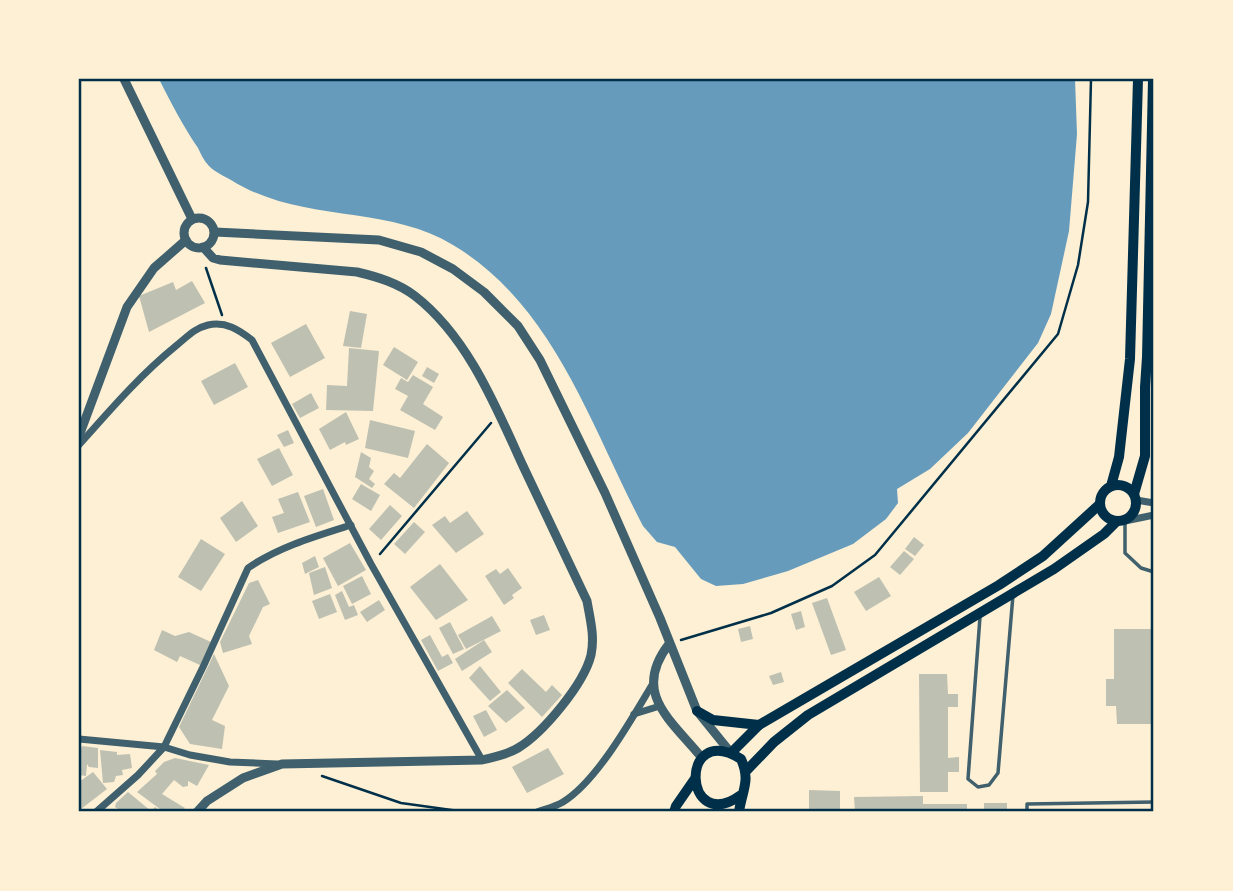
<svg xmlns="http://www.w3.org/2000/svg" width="1233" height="891" font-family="'Titillium Web',sans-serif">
  <rect width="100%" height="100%" fill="#fdf0d5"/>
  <path fill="#669bbc" d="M159,79H1075L1077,134L1069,231L1051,314L1038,343L968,433L930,469L897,489L898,503L886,519L853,544L788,571L743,584L716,586L701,579L675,547L657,542L643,526C591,427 554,305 453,245C385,204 301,224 231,180C224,176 215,172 209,166C204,161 201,154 198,148C183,126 171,103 159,79Z"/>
  <g fill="#bec0b2">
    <path d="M192,281L205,303L149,332L139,296L173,282L176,290Z"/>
    <path d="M350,311L367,314L361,348L343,346Z"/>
    <path d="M306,324L325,358L290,377L271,343Z"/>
    <path d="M394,347L418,362L407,380L383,365Z"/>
    <path d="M349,348L379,351L373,411L326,410L327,385L347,386Z"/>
    <path d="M235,363L248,387L214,405L201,381Z"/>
    <path d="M427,367L439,374L434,383L422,376Z"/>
    <path d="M413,375L433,387L423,404L443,417L435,430L400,410L408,396L395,389L401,378L408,382Z"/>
    <path d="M311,393L319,408L300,418L292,404Z"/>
    <path d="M346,412L359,439L346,445L345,442L330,450L319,429Z"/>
    <path d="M370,420L415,431L408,458L365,448Z"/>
    <path d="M288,430L294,443L284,447L277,435Z"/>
    <path d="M427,444L449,463L414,508L384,484L394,473L400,478Z"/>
    <path d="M279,448L293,475L272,486L257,459Z"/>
    <path d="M361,452L371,458L369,467L374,471L369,479L375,484L372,488L355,477Z"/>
    <path d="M361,484L380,495L371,511L352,499Z"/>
    <path d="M323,489L334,520L316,527L304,496Z"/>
    <path d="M298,492L310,522L278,533L272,517L284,513L278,499Z"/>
    <path d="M242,501L258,526L236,542L220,518Z"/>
    <path d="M390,505L402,516L381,540L369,529Z"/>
    <path d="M467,511L484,534L456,553L432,525L445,516L450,523Z"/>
    <path d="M414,522L425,532L405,554L394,544Z"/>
    <path d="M914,537L924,545L915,556L905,549Z"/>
    <path d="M201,539L225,554L201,591L178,577Z"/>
    <path d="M350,543L366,570L338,586L323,558Z"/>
    <path d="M904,551L914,559L900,575L890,567Z"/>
    <path d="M315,556L319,567L305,574L302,563Z"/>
    <path d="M440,564L468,600L436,620L410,587Z"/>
    <path d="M325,567L332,588L314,595L309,573Z"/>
    <path d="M508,568L522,588L512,595L514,598L504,605L485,576L496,569L500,574Z"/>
    <path d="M362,576L371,594L352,604L343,586Z"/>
    <path d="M879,577L891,596L866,611L854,592Z"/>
    <path d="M258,580L270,604L263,607L249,636L252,644L223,653L220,642L249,583Z"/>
    <path d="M342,591L349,607L354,605L358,615L345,620L335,595Z"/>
    <path d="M330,594L337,612L319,619L312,601Z"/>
    <path d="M827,598L846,650L831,655L812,603Z"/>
    <path d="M379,600L385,610L367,622L360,612Z"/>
    <path d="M801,611L805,627L796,630L791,614Z"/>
    <path d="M544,615L550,630L536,635L530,620Z"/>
    <path d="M492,616L501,631L466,649L458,635Z"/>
    <path d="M450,622L464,649L453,654L439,628Z"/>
    <path d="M750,626L753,639L741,642L738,629Z"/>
    <path d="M1114,629H1154V724H1117L1116,706H1106V679H1114Z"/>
    <path d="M162,630L175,636L189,632L211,642L200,665L180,656L177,662L154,650Z"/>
    <path d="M430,635L442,657L448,654L453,663L438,671L421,640Z"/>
    <path d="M484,640L492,652L462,671L455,659Z"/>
    <path d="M214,654L229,686L212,720L225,726L222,749L190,744L179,727Z"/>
    <path d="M480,666L501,692L490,701L469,678Z"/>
    <path d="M522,669L546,692L552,685L562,695L542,717L508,683Z"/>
    <path d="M781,672L784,682L773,685L769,676Z"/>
    <path d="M919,674H947L948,694H958V707H948V758L959,757V772H948V792H920Z"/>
    <path d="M507,690L525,708L506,723L488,706Z"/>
    <path d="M486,710L497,730L484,737L473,716Z"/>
    <path d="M82,746L98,748V768L89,767L87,764L86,776L79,775V753Z"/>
    <path d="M548,748L564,774L527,793L512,767Z"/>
    <path d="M100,750L117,752V755L130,754L132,768L122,770L123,775L116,776L114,782L103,783Z"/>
    <path d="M175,758L209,765L197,786L188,781V786L183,787L174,780L162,794L185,808L181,812H164L137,792L157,774L155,771L164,762Z"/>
    <path d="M93,772L107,789L81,809L79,782Z"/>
    <path d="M809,790L840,791V809H850V812H809Z"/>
    <path d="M128,792L151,811L155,807L161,812H122L115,807L116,803Z"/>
    <path d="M923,796V804H967V812H855L854,797Z"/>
    <rect x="984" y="803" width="23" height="9"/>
  </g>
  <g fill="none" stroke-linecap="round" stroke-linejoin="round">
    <g stroke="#003049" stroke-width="2.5">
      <path d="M206,268L222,315"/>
      <path d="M380,554L491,423"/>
      <path d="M681,640L771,613L832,586L875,555L1058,334L1078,265L1088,202L1091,79"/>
      <path d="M322,776L401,803L466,812"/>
    </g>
    <g stroke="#3f606c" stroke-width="3.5">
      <path d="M1125,523V553L1141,568L1154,572"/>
      <path d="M980,617L968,779L978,787L989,785L998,773L1013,595"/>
      <path d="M1027,812V804L1154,802"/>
    </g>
    <g stroke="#3f606c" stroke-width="7">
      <path d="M79,445C110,410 140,375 177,345C187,337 195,328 208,325C226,321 239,330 252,340L371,564L482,760"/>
      <path d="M1136,500L1154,503"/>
      <path d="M1125,521L1154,515"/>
      <path d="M634,714L660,706"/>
      <path d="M79,739L164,747L190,755L230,762L277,764"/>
      <path d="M96,812L138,775L164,747L203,667L248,568C278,547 316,536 351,525"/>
      <path d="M537,812C545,809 555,807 563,802C597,781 631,720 652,685"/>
    </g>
    <g stroke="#3f606c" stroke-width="9">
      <path d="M124,79L192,219"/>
      <circle cx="199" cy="233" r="15"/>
      <path d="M215,232L379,240L421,252L453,269L484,292L518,326L540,360L605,493L660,618L697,711L731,753"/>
      <path d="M79,436L127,307L154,268L186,240"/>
      <path d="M669,644C631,693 671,720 702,758"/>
      <path d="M197,812L207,801L243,778L282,764L482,760C494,757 506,755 518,748C543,733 584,684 591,655C595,636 590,619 587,601C566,556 544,511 523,466C496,407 468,337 415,296C398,283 378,277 357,272L220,260L213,258L203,247"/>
    </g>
    <g stroke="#003049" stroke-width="10">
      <circle cx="1118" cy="503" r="18"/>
      <path d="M1111,486L1119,457L1130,359L1138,79"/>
      <path d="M1134,494L1145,456V387L1147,357L1153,79"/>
      <path d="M697,711L713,720L759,725"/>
      <path d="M731,753L759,725L999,585L1043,556L1100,504"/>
      <path d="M747,770L774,742L808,715L1054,569L1104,534L1116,522"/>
      <path d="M674,812L676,806L694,780"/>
      <path d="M739,812C742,790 751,781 741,759C678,720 683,837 741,795"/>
    </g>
  </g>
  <rect width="1233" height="891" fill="none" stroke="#fdf0d5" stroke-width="161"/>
  <rect x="80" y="80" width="1072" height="730" fill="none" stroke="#003049" stroke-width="2.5"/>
</svg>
